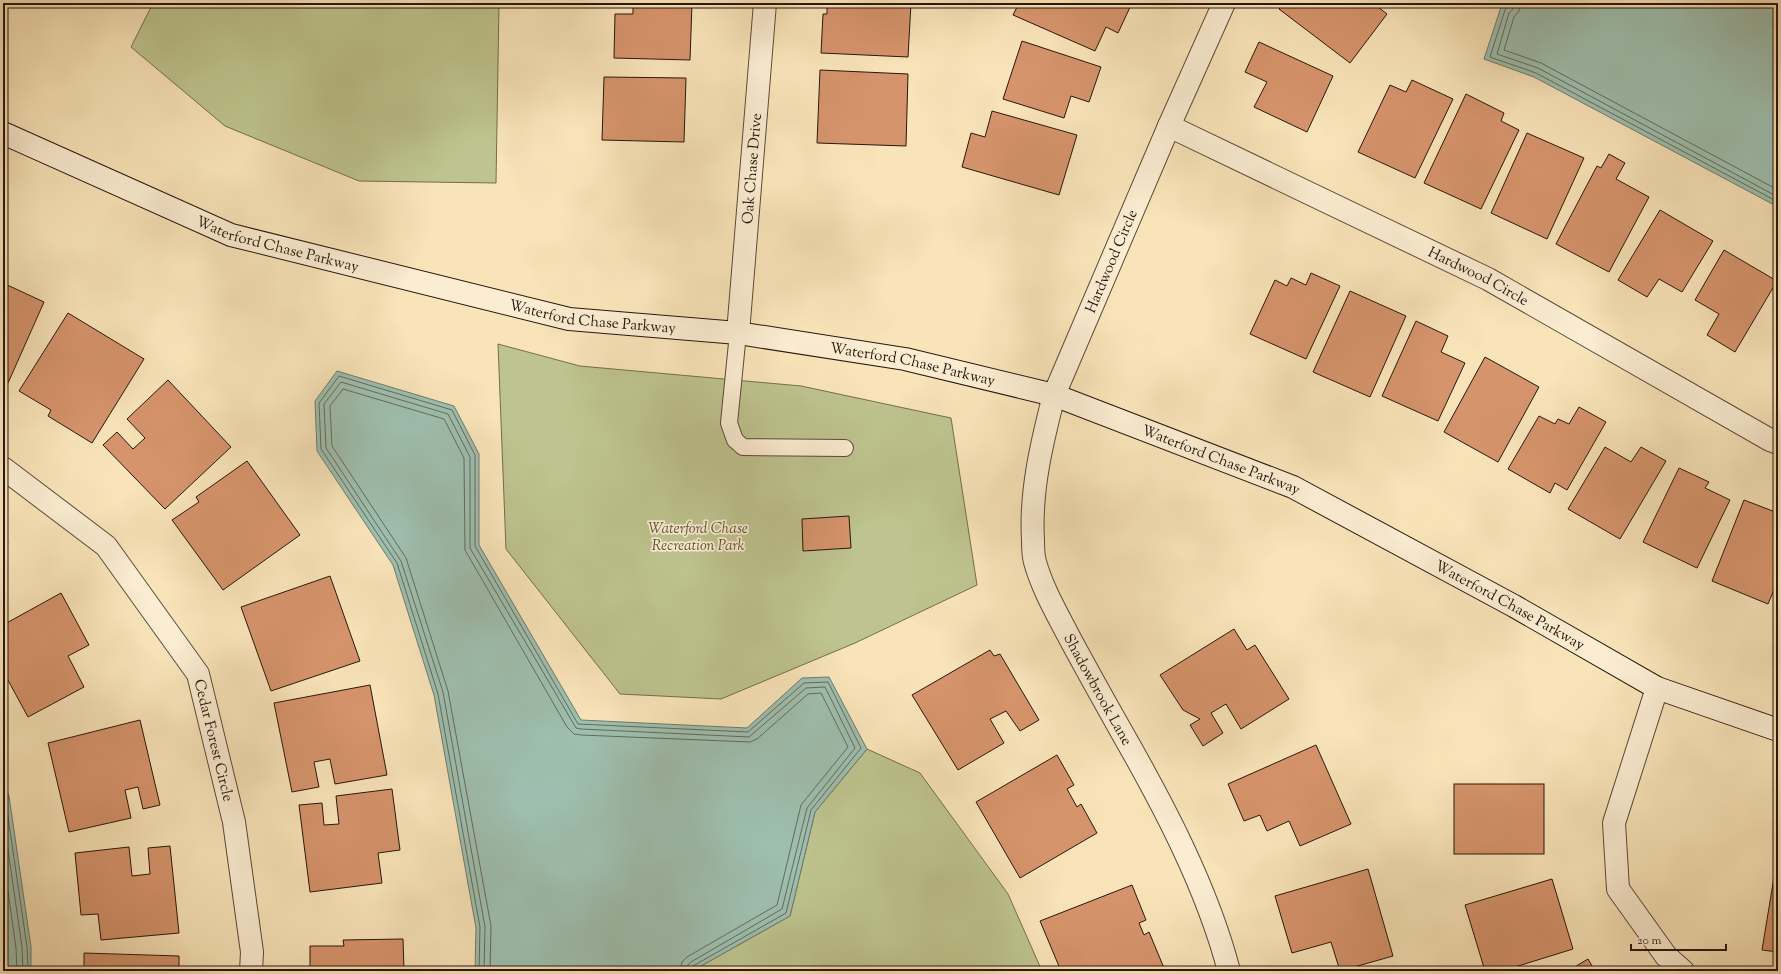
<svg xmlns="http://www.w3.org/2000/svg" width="1781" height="974" font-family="'Sorts Mill Goudy',serif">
  <rect width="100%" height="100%" fill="#f9e4b9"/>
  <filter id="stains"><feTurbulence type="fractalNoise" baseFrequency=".005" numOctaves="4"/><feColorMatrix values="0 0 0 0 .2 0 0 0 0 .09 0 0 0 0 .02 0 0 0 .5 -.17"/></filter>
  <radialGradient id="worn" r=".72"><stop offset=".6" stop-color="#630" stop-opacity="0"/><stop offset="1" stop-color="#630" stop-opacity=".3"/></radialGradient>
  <g fill="#bec48f" stroke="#736d4d">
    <path d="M153,3H499L496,183L359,181L225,126L131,47Z"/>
    <path d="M498,344L580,366L801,386L951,418L977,585L855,643L721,699L620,694L506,549Z"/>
    <path d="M867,749L920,773L1008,894L1042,971H692L790,916L815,812Z"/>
  </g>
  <g fill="#9ebfaf" stroke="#6f7b6d">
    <path d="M1507,3H1778V207L1534,77L1484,59L1501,7Z"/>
    <path d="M337,371L454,406L479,454V545L581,720L747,728L802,678L829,677L867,749L815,812L790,916L692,971H475L476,928L434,695L393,565L317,451L315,401Z"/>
    <path d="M3,782L9,796L31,947V971H3Z"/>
  </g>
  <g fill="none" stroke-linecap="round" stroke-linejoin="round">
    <g stroke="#636a5d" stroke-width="1">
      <path d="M1509,3L1505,10L1490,57L1536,73L1778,202"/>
      <path d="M1514,3L1513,9L1509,13L1497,54L1538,68L1778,197"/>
      <path d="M1520,3L1519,11L1514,17L1504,50L1541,63L1778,190"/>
      <path d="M3,791L5,797L27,947L28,971"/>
      <path d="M3,815L22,947L23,971"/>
      <path d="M3,856L16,948L17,971"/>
      <path d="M479,971L480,927L438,694L397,563L321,449L319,403L339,376L452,410L475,455V546L578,724L748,732L804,683L828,682L861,748L811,810L786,913L693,966L691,971"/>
      <path d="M484,971L485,927L443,692L401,561L326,448L324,404L341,382L448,414L470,457V548L576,728L581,729L749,737L806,688L825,687L855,748L807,808L782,909L691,962L687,966L686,971"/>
      <path d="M490,971L491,926L448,691L406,558L332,446L330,406L343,389L444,419L464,458L465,550L567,727L574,734L581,735L750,742L757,739L808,694L821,693L848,747L801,805L777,905L687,957L682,962L680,971"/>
    </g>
  </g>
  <g fill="#d6946c" stroke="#28160b">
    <path d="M633,3H692L690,60L614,58L615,14H633Z"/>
    <path d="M827,3H911L908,57L821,53L823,14H827Z"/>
    <path d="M1019,3H1132L1118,33L1106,27L1095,51L1013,15Z"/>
    <path d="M1283,3H1373L1387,14L1350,63L1279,9Z"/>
    <path d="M1022,41L1101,67L1089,102L1071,96L1064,118L1003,99Z"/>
    <path d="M1259,42L1333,76L1307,132L1254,107L1267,82L1245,72Z"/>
    <path d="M820,70L908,74L906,146L817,143Z"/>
    <path d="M604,77L686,78L684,142L602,140Z"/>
    <path d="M1412,80L1453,99L1415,178L1358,152L1390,85L1406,92Z"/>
    <path d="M1466,94L1504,113L1501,121L1519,130L1481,209L1424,183Z"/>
    <path d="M992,111L1077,135L1059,195L962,167L971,133L985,137Z"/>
    <path d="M1527,133L1584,158L1547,239L1491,213Z"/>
    <path d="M1609,154L1625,163L1616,179L1649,197L1609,272L1556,244L1597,166L1601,168Z"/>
    <path d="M1660,210L1713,241L1682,292L1659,279L1647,297L1618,280Z"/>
    <path d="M1724,250L1777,281L1735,352L1707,335L1719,314L1695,300Z"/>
    <path d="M1311,273L1340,286L1306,359L1250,334L1275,280L1287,286L1291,278L1306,285Z"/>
    <path d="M3,283L44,302L8,383L3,381Z"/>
    <path d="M1350,291L1406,316L1370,397L1313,372Z"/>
    <path d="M68,313L144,359L92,443L48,416L51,410L19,391Z"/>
    <path d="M1416,321L1448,336L1441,352L1465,363L1438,421L1382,396Z"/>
    <path d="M1485,357L1539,387L1498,462L1444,432Z"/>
    <path d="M168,380L231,447L165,509L103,445L117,432L133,449L145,438L127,419Z"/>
    <path d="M1579,407L1606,422L1567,490L1555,483L1550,493L1508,469L1539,416L1555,424L1558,419L1569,424Z"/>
    <path d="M1605,447L1631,462L1641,447L1666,461L1620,539L1568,509Z"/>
    <path d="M247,461L300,535L223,590L172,520L199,502L196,497Z"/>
    <path d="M1679,468L1709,482L1705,488L1730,500L1697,568L1643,542Z"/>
    <path d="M1744,500L1778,513V580L1768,604L1712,581Z"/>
    <path d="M849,516L851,548L803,551L802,519Z"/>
    <path d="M3,540L8,543L3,551Z"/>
    <path d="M330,576L360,661L271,691L241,607Z"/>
    <path d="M61,593L89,645L68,656L84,687L28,717L3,671V625Z"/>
    <path d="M1234,629L1247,650L1255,645L1289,699L1241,729L1226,704L1211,713L1223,733L1203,746L1190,725L1200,719L1183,710L1160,675Z"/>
    <path d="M990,650L994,656L1000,654L1039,720L1020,731L1006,711L990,719L1004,743L958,770L912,695Z"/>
    <path d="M370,685L387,775L335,784L330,759L314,762L319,787L292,792L274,703Z"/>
    <path d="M140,720L160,805L143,809L138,787L125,790L131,818L69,832L48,743Z"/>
    <path d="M1316,745L1351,824L1300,846L1289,821L1267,831L1260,815L1244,821L1228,784Z"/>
    <path d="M1057,755L1074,785L1067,789L1077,807L1081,804L1097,833L1020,878L976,802Z"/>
    <rect x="1454" y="784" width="90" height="70"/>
    <path d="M392,789L400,850L378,853L382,883L310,892L299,805L322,803L324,825L339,824L336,796Z"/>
    <path d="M170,846L179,933L101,940L98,914L81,915L75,853L129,847L132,876L150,874L148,848Z"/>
    <path d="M1776,865L1778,866V952L1762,950Z"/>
    <path d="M1368,869L1393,956L1340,971L1331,942L1292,953L1275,896Z"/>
    <path d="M1552,879L1573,949L1502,971H1485L1465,905Z"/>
    <path d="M1132,885L1146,920L1139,923L1144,935L1149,932L1164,968L1155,971H1061L1040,921Z"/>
    <path d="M403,939L404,971H310V946H344L343,940Z"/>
    <path d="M84,953L179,956V971H84Z"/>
    <path d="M1588,959L1595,971H1568Z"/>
  </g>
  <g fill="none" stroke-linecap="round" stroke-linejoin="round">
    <defs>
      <path id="lane" d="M738,333L729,423L735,440L743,447L845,448"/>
      <g id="street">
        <path id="s1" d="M1224,3L1169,126L1054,395C1042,442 1030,491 1033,540C1033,547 1033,555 1035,562C1042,587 1055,610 1067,633C1084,665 1102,697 1120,729C1163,804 1207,887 1229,971"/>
        <path id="s2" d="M1169,126L1488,279L1770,440L1778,443"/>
        <path id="s3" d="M738,333L765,3"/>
        <path id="s4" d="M3,468L106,546L198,674L234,822L252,952L251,971"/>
        <path d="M1657,688L1614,823L1618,889L1666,956L1683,971"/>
      </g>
      <g id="secondary">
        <path id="s5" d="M3,133L231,235L569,319L738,333L905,359L1054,395L1293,487L1514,606L1657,688L1778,730"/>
      </g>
    </defs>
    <use href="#lane" stroke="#5c4a36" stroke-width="18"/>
    <use href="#street" stroke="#5c4a36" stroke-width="24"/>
    <use href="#secondary" stroke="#28160b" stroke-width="24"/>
    <use href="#lane" stroke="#fbedd2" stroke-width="16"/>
    <use href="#street" stroke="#fbedd2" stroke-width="22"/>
    <use href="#secondary" stroke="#fbedd2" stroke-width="22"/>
  </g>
  <g text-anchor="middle" stroke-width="3.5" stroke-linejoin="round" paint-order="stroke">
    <g font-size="15" fill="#28160b" stroke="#fbedd2">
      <text dy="5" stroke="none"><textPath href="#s3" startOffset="165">Oak Chase Drive</textPath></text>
      <text dy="5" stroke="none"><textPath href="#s5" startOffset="297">Waterford Chase Parkway</textPath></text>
      <text transform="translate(1111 261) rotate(-67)" y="5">Hardwood Circle</text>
      <text dy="5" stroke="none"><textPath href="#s2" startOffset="344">Hardwood Circle</textPath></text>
      <text dy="5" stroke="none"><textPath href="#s5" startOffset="621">Waterford Chase Parkway</textPath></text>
      <text dy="5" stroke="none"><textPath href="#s5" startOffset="945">Waterford Chase Parkway</textPath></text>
      <text dy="5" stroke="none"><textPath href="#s5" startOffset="1269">Waterford Chase Parkway</textPath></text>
      <text dy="5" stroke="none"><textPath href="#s5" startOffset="1593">Waterford Chase Parkway</textPath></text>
      <text dy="5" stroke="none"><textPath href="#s1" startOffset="739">Shadowbrook Lane</textPath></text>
      <text dy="5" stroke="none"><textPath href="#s4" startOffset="355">Cedar Forest Circle</textPath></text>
    </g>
    <g font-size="15" font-style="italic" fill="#5c5339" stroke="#fbedd2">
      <text x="698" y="533">Waterford Chase<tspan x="698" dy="17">Recreation Park</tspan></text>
    </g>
  </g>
  <rect width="1781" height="974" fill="none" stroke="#f9e4b9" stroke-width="16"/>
  <rect x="4" y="4" width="1773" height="966" fill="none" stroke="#28160b" stroke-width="2"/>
  <rect x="8" y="8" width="1765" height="958" fill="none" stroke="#28160b"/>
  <path d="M1631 944v6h95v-6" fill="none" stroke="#28160b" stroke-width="2"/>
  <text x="1637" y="944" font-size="12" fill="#28160b" stroke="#fbedd2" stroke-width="3" paint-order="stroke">20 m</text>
  <rect width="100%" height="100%" filter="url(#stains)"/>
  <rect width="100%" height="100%" fill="url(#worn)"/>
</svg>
